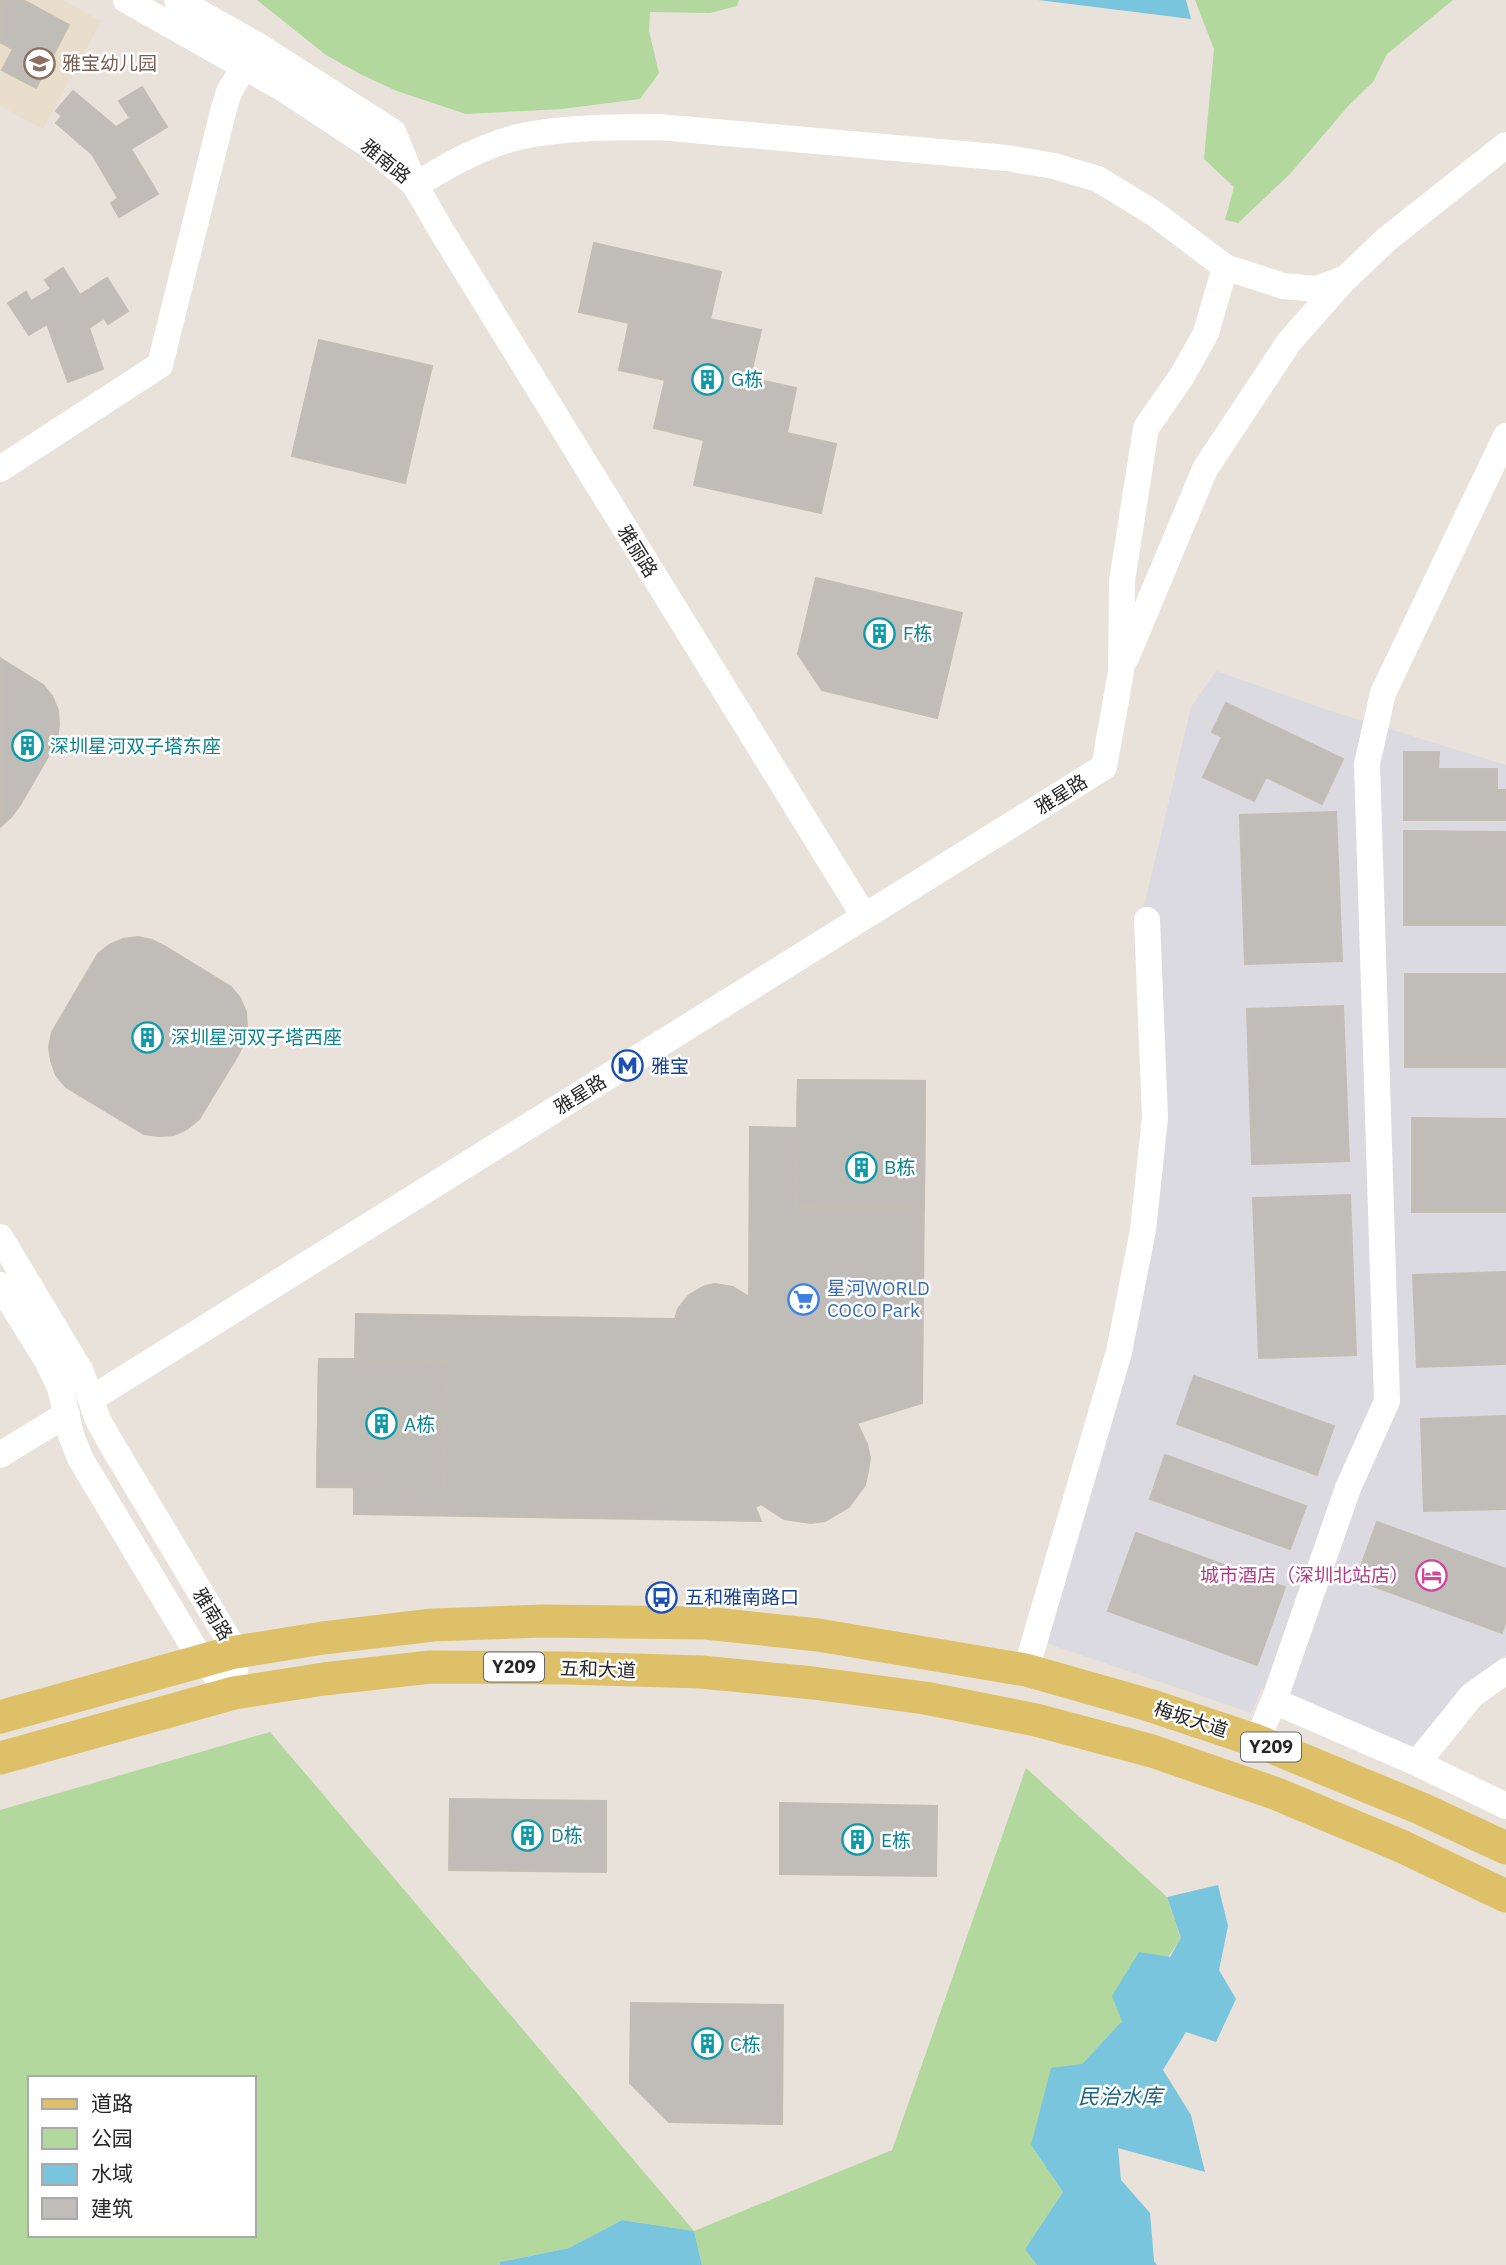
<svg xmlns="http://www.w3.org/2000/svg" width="1506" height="2265" font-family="'IBM Plex Sans','Noto Sans SC',sans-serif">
  <rect width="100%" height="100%" fill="#e8e2da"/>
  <path fill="#dcdae1" d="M1216,671L1331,711L1506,765V1655L1462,1687L1411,1751L1262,1689L1251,1713L1040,1641L1157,1171L1134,949L1191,707Z"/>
  <path fill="#e8decb" d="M0,0H62L101,21L43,129L0,106Z"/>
  <g fill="#b2d89d" fill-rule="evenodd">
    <path d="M257,0H739L737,6L710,13L650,12L649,31L659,73L640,99L562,109L466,114L397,91L362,75L326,55Z"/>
    <path d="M1195,0H1453L1387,54L1373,82L1349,105L1290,174L1238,223L1225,220L1234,187L1204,159L1214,49Z"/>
    <path d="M270,1732L694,2231L892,2150L1026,1768L1167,1897L1181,1939L1122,2021L1082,2064L1031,2145L1063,2192L1025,2249L1037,2265H702L694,2231L622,2220L569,2248L501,2262L500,2265H0V1810ZM30,2078H254V2235H30Z"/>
  </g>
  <g fill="#79c5de">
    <path d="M1038,0H1186L1191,19Z"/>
    <path d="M1218,1885L1228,1926L1219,1970L1236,1999L1216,2042L1186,2032L1163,2070L1191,2115L1205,2172L1118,2148L1121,2180L1150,2213L1154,2261L1157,2265H1037L1025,2249L1063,2192L1031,2145L1051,2068L1082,2064L1122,2021L1112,1996L1139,1952L1170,1957L1181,1938L1167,1897Z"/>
    <path d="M622,2220L694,2231L702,2265H500V2262L569,2248Z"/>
  </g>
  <g fill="#c0bcb7" stroke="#c3bdb4" stroke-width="2">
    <path d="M0,0H23L69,25L36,88L2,70L13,49L0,42Z"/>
    <path d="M142,87L167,127L131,149L158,194L119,217L111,203L118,198L92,154L56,123L62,116L56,111L73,91L116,127L130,118L119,101Z"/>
    <path d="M594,243L721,272L710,319L761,330L750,378L796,388L787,433L836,444L821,513L694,485L704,440L654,428L665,380L619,370L629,323L579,312Z"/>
    <path d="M63,268L80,295L107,278L128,311L108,324L104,318L89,328L103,369L68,382L47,324L29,335L8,303L26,292L31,301L51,289L45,280Z"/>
    <path d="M319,340L432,366L405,483L292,456Z"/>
    <path d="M816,578L962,613L937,718L822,690L798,654Z"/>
    <path d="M0,658L43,685L52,696L58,710L59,725L57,740L50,753L20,805L11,817L0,827Z"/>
    <path d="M1226,703L1343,759L1322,804L1266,777L1254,801L1203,777L1222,737L1212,732Z"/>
    <path d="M1404,752H1439L1438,769H1497V790H1506V820H1404Z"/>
    <path d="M1336,812L1342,961L1245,964L1240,815Z"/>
    <path d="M1404,831L1506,832V925H1404Z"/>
    <path d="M138,937L152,940L166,947L231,987L240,998L246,1012L247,1027L245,1041L238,1055L199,1119L187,1129L174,1135L159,1136L144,1134L79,1095L66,1087L56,1075L51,1061L49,1047L52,1032L98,954L109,945L123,939Z"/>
    <rect x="1405" y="974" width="101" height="93"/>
    <path d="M1343,1006L1349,1161L1252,1164L1247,1009Z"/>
    <path d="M798,1080L925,1081L922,1403L857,1423L867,1444L870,1458L868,1471L865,1485L849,1507L825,1521L811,1523L784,1519L761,1504L755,1507L761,1521L354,1514V1487H317L319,1359H355L356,1314L675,1319L678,1309L689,1295L705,1286L715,1284L733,1287L749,1297L750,1127L797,1128Z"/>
    <path d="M798,1080L925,1081L924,1209L796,1207Z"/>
    <path d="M1412,1118L1506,1119V1212H1412Z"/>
    <path d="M1350,1195L1356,1355L1259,1358L1253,1198Z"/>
    <path d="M1506,1272V1364L1417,1367L1413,1275Z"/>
    <path d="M319,1359L446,1361L444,1488L317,1487Z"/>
    <path d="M1194,1376L1334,1426L1317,1475L1177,1424Z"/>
    <path d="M1506,1416V1509L1424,1511L1421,1419Z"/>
    <path d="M1165,1455L1306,1506L1290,1549L1150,1499Z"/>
    <path d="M1377,1522L1506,1569V1620L1502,1633L1356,1580Z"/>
    <path d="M1136,1533L1285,1587L1257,1665L1108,1611Z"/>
    <path d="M450,1799L606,1801V1872L449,1870Z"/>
    <path d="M780,1803L937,1806L936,1876L780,1874Z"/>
    <path d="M631,2003L783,2005L782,2124L669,2122L630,2083Z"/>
  </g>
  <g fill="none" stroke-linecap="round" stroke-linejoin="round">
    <g stroke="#fff" stroke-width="26">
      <path d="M126,0L282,88L370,146L411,181"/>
      <path d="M177,0L257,45L393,132L415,185L441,230L864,916"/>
      <path d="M415,185C447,166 481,146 518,137C563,127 614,127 659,127L1007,158L1054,166L1098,179L1155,214L1225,267"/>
      <path d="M0,469L160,365L224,108L229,92L257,45"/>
      <path d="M1126,658L1205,469L1289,342L1342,282"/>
      <path d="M0,1237L81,1372L98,1420L112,1445L236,1652L234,1693"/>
      <path d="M0,1285L47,1360L60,1387L71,1435L80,1458L202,1661L214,1673"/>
      <path d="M91,1399L1104,767L1121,672L1122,581L1146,428L1182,376L1206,333L1225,267L1283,286L1317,289L1346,278L1387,239L1506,145"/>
      <path d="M0,1455L67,1414"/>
      <path d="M1026,1670L1119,1352L1143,1230L1155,1118L1147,920"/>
      <path d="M1274,1701L1417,1763L1506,1806"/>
      <path d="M1257,1741L1274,1701L1348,1488L1387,1401L1367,764L1383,693L1506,436"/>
      <path d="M1417,1763L1472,1695L1506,1671"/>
    </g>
    <g stroke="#dec069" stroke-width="33">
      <path d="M0,1717L230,1653L323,1638L433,1625L543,1621L705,1623L818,1635L1026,1670L1149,1705L1257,1741L1422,1809L1506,1848"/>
      <path d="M0,1758L234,1693L324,1679L430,1667L567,1668L701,1672L813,1683L925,1698L1036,1720L1152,1751L1277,1794L1401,1846L1506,1896"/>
    </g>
  </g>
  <defs>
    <symbol id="school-ring" viewBox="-11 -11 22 22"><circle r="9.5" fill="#fff" stroke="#8d6e63" stroke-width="1.5"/><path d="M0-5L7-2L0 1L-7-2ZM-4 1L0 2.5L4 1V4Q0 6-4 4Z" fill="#8d6e63"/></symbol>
    <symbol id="building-ring" viewBox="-11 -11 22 22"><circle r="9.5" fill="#fff" stroke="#0f9aa8" stroke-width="1.5"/><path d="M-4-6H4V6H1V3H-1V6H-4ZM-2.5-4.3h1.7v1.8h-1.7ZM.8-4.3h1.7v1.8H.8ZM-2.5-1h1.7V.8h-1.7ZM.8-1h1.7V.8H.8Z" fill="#0f9aa8"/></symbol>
    <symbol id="metro-ring" viewBox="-11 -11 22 22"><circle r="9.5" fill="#fff" stroke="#1a4fb4" stroke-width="1.5"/><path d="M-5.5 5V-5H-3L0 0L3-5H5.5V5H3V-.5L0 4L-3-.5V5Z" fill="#1a4fb4"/></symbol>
    <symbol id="supermarket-ring" viewBox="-11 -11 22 22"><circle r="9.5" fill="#fff" stroke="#3f7fe0" stroke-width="1.5"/><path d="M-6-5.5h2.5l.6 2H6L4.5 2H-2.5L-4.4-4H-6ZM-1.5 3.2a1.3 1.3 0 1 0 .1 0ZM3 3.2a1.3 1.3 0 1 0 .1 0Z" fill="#3f7fe0"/></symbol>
    <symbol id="hotel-ring" viewBox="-11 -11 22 22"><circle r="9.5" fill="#fff" stroke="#d1479c" stroke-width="1.5"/><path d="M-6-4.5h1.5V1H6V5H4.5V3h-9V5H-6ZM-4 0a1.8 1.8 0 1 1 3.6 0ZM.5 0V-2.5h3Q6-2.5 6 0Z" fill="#d1479c"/></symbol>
    <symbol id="bus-ring" viewBox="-11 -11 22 22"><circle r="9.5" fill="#fff" stroke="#1a4fb4" stroke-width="1.5"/><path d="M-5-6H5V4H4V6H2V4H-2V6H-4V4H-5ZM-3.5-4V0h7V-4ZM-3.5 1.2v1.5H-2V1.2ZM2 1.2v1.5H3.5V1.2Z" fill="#1a4fb4"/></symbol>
  </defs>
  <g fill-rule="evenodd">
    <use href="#school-ring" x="22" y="46" width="35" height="35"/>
    <use href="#building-ring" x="690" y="362" width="35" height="35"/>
    <use href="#building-ring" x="862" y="616" width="35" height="35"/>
    <use href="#building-ring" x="10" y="728" width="35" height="35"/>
    <use href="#building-ring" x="130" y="1020" width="35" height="35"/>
    <use href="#metro-ring" x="610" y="1048" width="35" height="35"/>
    <use href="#building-ring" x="844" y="1150" width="35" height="35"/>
    <use href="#supermarket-ring" x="786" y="1282" width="35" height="35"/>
    <use href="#building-ring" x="364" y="1406" width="35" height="35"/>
    <use href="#hotel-ring" x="1414" y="1558" width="35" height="35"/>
    <use href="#bus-ring" x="644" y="1580" width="35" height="35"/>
    <use href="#building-ring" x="510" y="1818" width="35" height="35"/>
    <use href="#building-ring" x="840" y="1822" width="35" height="35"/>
    <use href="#building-ring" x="690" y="2026" width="35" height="35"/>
  </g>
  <g text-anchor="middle" stroke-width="5" stroke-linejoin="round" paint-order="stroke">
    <g fill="#fff" stroke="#686868" stroke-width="2">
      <rect x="484" y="1652.5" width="60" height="29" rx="5"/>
      <rect x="1241" y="1732.5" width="60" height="29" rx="5"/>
    </g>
    <g font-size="18" font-weight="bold" fill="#272727">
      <text x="514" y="1673">Y209</text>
      <text x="1271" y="1753">Y209</text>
    </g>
    <g font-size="19" fill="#785e54" stroke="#fff" text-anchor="start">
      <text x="62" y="70">雅宝幼儿园</text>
    </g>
    <g font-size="19" fill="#272727" stroke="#fff">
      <text transform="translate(386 161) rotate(39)" y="7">雅南路</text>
      <text transform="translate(638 551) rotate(58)" y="7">雅丽路</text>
      <text transform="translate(1061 794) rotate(-32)" y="7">雅星路</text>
      <text transform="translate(580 1094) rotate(-32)" y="7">雅星路</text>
      <text transform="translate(213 1614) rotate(59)" y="7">雅南路</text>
      <text transform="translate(598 1669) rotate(2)" y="7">五和大道</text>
      <text transform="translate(1191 1719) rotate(18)" y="7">梅坂大道</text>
    </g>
    <g font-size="19" fill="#0d838f" stroke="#fff" text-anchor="start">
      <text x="731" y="386">G栋</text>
      <text x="903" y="640">F栋</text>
      <text x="50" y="753">深圳星河双子塔东座</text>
      <text x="171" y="1044">深圳星河双子塔西座</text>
      <text x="884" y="1174">B栋</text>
      <text x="404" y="1431">A栋</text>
      <text x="551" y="1842">D栋</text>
      <text x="881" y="1847">E栋</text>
      <text x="730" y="2051">C栋</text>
    </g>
    <g font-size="19" fill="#164399" stroke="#fff" text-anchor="start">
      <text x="651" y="1073">雅宝</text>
      <text x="685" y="1604">五和雅南路口</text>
    </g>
    <g font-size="19" fill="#366cbe" stroke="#fff" text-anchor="start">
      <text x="827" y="1295">星河WORLD<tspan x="827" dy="22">COCO Park</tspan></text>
    </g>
    <g font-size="19" fill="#b23c85" stroke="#fff" text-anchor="end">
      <text x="1409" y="1582">城市酒店（深圳北站店）</text>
    </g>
    <g font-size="21" font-style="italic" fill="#1d6385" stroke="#fff">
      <text x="1120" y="2104">民治水库</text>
    </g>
  </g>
  <rect x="28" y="2076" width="228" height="161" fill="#ffffff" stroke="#a9a9a9" stroke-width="2"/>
  <rect x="42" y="2099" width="35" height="10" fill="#dec069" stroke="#a9a9a9" stroke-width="2"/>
  <text x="91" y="2111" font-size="21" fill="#272727">道路</text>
  <rect x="42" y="2128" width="35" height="21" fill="#b2d89d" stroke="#a9a9a9" stroke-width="2"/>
  <text x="91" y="2146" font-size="21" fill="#272727">公园</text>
  <rect x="42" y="2164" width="35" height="21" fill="#79c5de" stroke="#a9a9a9" stroke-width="2"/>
  <text x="91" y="2181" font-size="21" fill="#272727">水域</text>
  <rect x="42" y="2198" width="35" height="21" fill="#c0bcb7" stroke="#a9a9a9" stroke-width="2"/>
  <text x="91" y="2216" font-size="21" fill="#272727">建筑</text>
</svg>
